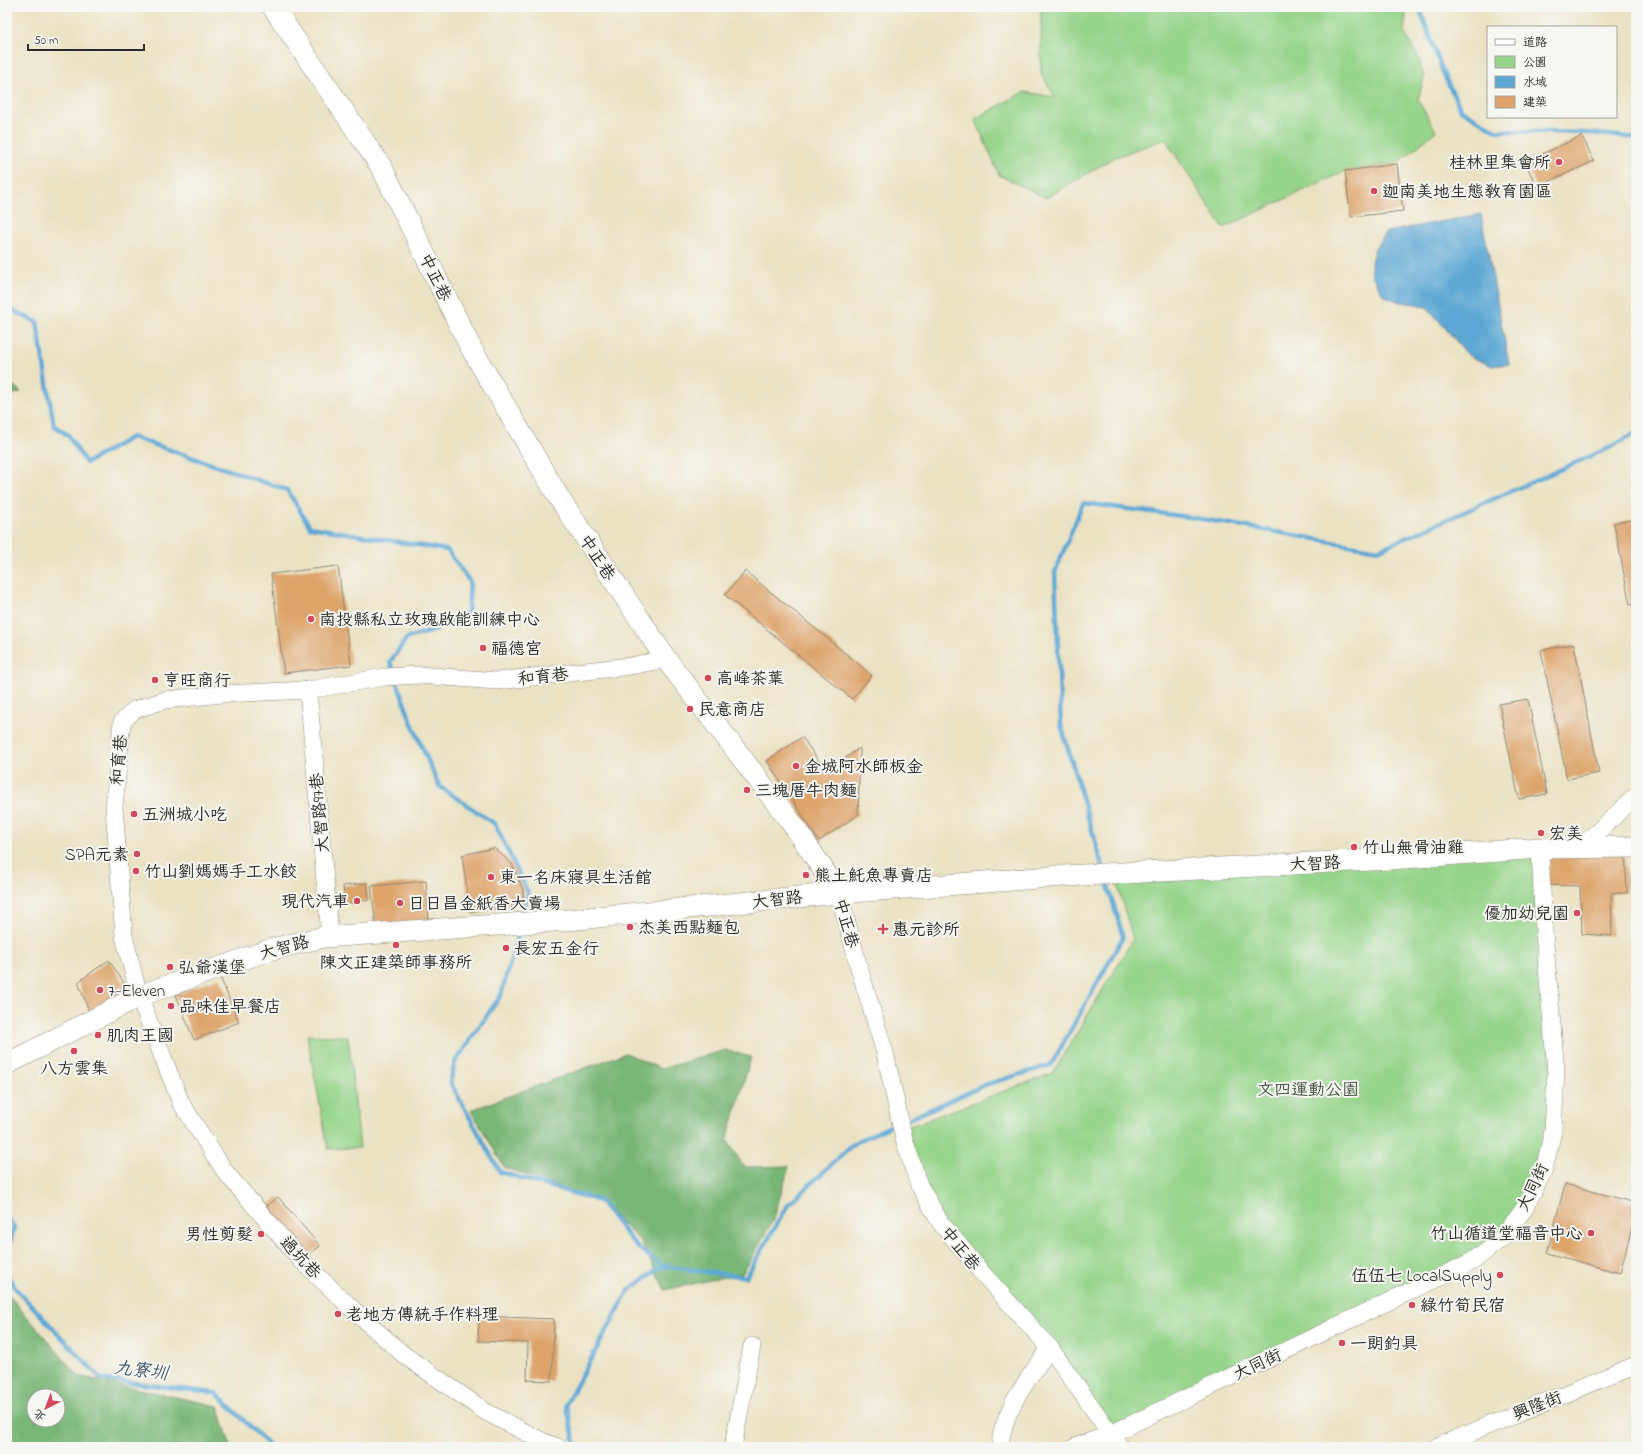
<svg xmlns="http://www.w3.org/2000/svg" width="1643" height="1454" font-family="'Indie Flower','LXGW WenKai TC',sans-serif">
  <rect width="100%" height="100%" fill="#f6f6f2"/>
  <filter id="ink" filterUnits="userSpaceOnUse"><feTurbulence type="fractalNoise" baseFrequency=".025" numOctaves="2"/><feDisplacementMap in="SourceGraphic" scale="8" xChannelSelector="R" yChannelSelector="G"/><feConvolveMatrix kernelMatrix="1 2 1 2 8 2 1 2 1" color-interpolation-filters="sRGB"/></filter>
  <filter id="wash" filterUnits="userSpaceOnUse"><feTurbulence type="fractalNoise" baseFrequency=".012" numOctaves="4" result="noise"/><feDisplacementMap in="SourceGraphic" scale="16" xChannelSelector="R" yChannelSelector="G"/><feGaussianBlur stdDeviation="0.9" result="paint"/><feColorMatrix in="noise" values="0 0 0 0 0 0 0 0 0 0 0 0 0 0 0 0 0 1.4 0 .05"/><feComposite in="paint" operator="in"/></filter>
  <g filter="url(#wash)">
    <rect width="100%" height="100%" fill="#ebe2c3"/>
    <g fill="#95d48a" stroke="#60805a">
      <path d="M1041,7H1407L1404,32L1419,59L1424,78L1418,100L1436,131L1397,164L1345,171L1223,228L1165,139L1113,158L1046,198L999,175L975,119L1024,92L1055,97L1041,73Z"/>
      <path d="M1540,848L1554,1122L1524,1209L1473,1261L1113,1428L940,1222L902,1129L1053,1073L1133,939L1114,874Z"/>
      <path d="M307,1035L348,1036L360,1148L328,1149Z"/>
    </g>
    <g fill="#78b676" stroke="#527050" fill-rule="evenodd">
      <path d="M7,380L21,392L7,396Z"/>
      <path d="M725,1050L751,1057L727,1140L744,1167L789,1166L774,1218L743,1273L665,1290L641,1242L600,1201L504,1167L471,1110L626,1053L661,1069Z"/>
      <path d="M7,1293L78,1376L218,1406L231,1447H7ZM34,1396H58V1420H34Z"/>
    </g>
    <path fill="#5ca7d4" stroke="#446980" d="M1481,214L1509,364L1492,366L1469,356L1428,308L1416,304L1400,302L1383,295L1372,275L1371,262L1375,248L1386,232Z"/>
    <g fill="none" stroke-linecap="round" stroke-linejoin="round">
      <g stroke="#5ca7d4" stroke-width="4.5">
        <path d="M1421,7L1420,10L1444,75L1461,110L1497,131L1590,133L1636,138"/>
        <path d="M7,308L37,322L54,426L68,435L86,463L132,437L287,490L310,527L447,550L470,582L468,613L436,630L407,638L390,662L410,719L439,786L495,824L528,893L522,919"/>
        <path d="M1103,868L1061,725L1055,572L1083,503L1196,518L1378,550L1609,448L1636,433"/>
        <path d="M519,930L501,995L455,1062L450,1082L500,1172L600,1201L636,1246L662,1266"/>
        <path d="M904,1121L985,1085L1051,1065L1123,937L1106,879"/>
        <path d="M7,1218L14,1227L7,1254"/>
        <path d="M7,1275L16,1289L101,1379L216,1393L271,1447"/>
        <path d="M576,1447L566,1404L629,1290L662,1266L746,1277L788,1205L854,1143L897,1123"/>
      </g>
    </g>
    <g id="blocks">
      <g fill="#dda369">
        <path d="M1582,136L1594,161L1537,187L1525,162Z"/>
        <path d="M1397,164L1403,211L1351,217L1345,171Z"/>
        <path d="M1636,519V604L1630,605L1614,523Z"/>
        <path d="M338,566L351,665L284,673L271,574Z"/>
        <path d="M745,571L872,675L852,699L725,595Z"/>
        <path d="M1574,644L1599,773L1567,779L1541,650Z"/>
        <path d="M1528,699L1547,794L1519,799L1499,704Z"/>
        <path d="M802,737L826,771L860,748L858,815L819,841L767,761Z"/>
        <path d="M494,848L512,864L523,890L524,903L470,912L462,855Z"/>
        <path d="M1625,852L1627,893H1611L1612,936L1582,934L1580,886L1543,885L1541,854Z"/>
        <path d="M426,881L429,921L376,926L371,886Z"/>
        <path d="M367,883L369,900L345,904L343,886Z"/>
        <path d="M109,960L124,983L115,997L89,1011L78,982Z"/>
        <path d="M220,977L239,1022L194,1040L176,995Z"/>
        <path d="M1565,1184L1636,1203V1212L1620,1273L1547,1253Z"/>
        <path d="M278,1197L320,1246L302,1261L260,1212Z"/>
        <path d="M479,1316L554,1319L552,1381L527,1380L528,1343L478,1341Z"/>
      </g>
    </g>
  </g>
  <g filter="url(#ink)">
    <use href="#blocks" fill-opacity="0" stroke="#8b8677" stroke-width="1"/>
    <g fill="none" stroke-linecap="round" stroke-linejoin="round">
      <defs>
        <g id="minor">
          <path d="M308,690L330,936"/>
          <path d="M1581,847L1636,796"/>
          <path d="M839,893L860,971L885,1053L904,1139L919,1185L940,1222L983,1274L1050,1348L1120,1447"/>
          <path d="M558,1447L546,1443L486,1412L404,1355L361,1317L302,1261L226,1173L181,1103L139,996L124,936L114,807L122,722L134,710L165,700L222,694L308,690L385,677L418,675L497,681L630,666L666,659"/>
          <path d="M733,1447L752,1346"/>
          <path d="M1000,1447C1002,1410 1029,1378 1050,1348"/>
          <path d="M1075,1447L1111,1434L1473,1261L1502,1238L1524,1209L1544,1170L1553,1131L1556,1072L1544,932L1540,848"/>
          <path d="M1439,1447L1448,1442L1636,1365"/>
        </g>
        <g id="tertiary">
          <path d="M273,7L382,168L471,348L559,498L666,659L794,826L839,893"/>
          <path d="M7,1064L139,996L272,949L324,937L568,920L839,893L1064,876L1390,859L1540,848L1636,847"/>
        </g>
      </defs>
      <use href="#minor" stroke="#8b8677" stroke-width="18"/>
      <use href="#tertiary" stroke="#8b8677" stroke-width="22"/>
      <use href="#minor" stroke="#fff" stroke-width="17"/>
      <use href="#tertiary" stroke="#fff" stroke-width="21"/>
    </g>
  </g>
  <g fill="#d1495b" stroke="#f6f6f2" stroke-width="1.5">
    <circle cx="1559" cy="162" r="4"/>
    <circle cx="1374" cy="191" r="4"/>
    <circle cx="311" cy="619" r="4"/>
    <circle cx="483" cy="648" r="4"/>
    <circle cx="708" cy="678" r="4"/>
    <circle cx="155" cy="680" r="4"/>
    <circle cx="690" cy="709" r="4"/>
    <circle cx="796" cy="766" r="4"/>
    <circle cx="747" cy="790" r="4"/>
    <circle cx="134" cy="814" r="4"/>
    <circle cx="1541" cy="833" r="4"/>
    <circle cx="1354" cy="847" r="4"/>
    <circle cx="137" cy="854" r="4"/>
    <circle cx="136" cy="871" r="4"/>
    <circle cx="806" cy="875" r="4"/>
    <circle cx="491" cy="877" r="4"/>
    <circle cx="357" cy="901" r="4"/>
    <circle cx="400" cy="903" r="4"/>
    <circle cx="1577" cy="913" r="4"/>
    <circle cx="630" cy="927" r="4"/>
    <path d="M881 923h4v4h4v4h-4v4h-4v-4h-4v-4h4z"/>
    <circle cx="396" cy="945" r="4"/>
    <circle cx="506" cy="948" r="4"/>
    <circle cx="170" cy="967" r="4"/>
    <circle cx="100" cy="990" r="4"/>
    <circle cx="171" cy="1006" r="4"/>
    <circle cx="98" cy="1035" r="4"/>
    <circle cx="74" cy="1051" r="4"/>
    <circle cx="1591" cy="1233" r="4"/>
    <circle cx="261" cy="1234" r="4"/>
    <circle cx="1500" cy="1275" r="4"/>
    <circle cx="1412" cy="1305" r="4"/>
    <circle cx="338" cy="1314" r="4"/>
    <circle cx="1342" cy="1343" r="4"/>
  </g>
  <g text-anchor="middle" stroke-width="4" stroke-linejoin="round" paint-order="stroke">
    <g font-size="17" fill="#2b2b2b" stroke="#f6f6f2" text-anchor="start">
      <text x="1551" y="168" text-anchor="end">桂林里集會所</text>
      <text x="1382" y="197">迦南美地生態教育園區</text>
      <text x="319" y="625">南投縣私立玫瑰啟能訓練中心</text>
      <text x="491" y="654">福德宮</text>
      <text x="716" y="684">高峰茶葉</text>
      <text x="163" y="686">亨旺商行</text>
      <text x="698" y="715">民意商店</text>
      <text x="804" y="772">金城阿水師板金</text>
      <text x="755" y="796">三塊厝牛肉麵</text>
      <text x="142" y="820">五洲城小吃</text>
      <text x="1549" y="839">宏美</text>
      <text x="1362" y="853">竹山無骨油雞</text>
      <text x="129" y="860" text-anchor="end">SPA元素</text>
      <text x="144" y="877">竹山劉媽媽手工水餃</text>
      <text x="814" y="881">熊土魠魚專賣店</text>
      <text x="499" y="883">東一名床寢具生活館</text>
      <text x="349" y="907" text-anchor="end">現代汽車</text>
      <text x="408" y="909">日日昌金紙香大賣場</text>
      <text x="1569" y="919" text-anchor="end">優加幼兒園</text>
      <text x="638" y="933">杰美西點麵包</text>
      <text x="892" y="935">惠元診所</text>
      <text x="514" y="954">長宏五金行</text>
      <text x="396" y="968" text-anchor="middle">陳文正建築師事務所</text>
      <text x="178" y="973">弘爺漢堡</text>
      <text x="108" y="996">7-Eleven</text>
      <text x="179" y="1012">品味佳早餐店</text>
      <text x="106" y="1041">肌肉王國</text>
      <text x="74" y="1074" text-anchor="middle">八方雲集</text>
      <text x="1583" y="1239" text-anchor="end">竹山循道堂福音中心</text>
      <text x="253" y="1240" text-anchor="end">男性剪髮</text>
      <text x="1492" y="1281" text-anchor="end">伍伍七 LocalSupply</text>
      <text x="1420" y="1311">綠竹筍民宿</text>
      <text x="346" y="1320">老地方傳統手作料理</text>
      <text x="1350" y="1349">一朗釣具</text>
    </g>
    <g font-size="17" fill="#2b2b2b" stroke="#f6f6f2">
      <text transform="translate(436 277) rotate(64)" y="6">中正巷</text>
      <text transform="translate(598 557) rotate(57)" y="6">中正巷</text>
      <text transform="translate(543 676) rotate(-6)" y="6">和育巷</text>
      <text transform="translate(118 760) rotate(-85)" y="6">和育巷</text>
      <text transform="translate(319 813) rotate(-95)" y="6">大智路97巷</text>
      <text transform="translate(1315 863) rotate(-3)" y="6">大智路</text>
      <text transform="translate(777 899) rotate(-6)" y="6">大智路</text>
      <text transform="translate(847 923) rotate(74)" y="6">中正巷</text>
      <text transform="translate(284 947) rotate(-15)" y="6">大智路</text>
      <text transform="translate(1532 1187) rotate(-64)" y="6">大同街</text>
      <text transform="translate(961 1248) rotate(51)" y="6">中正巷</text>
      <text transform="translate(301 1257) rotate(47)" y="6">過坑巷</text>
      <text transform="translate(1257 1364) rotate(-25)" y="6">大同街</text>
      <text transform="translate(1537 1405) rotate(-22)" y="6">興隆街</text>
    </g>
    <g font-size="17" fill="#465543" stroke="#f6f6f2">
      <text x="1308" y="1095">文四運動公園</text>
    </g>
    <g font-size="18" font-style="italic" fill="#3c5666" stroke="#f6f6f2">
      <text transform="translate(141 1370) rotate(7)" y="6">九寮圳</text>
    </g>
  </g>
  <rect width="1643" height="1454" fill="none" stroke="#f6f6f2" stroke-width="24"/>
  <rect x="1487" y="26" width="130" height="92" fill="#f6f6f2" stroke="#a5a5a2"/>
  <rect x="1495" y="39" width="20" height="6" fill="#ffffff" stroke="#a5a5a2"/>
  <text x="1523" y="46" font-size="12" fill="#2b2b2b">道路</text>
  <rect x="1495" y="56" width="20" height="12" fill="#95d48a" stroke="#a5a5a2"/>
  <text x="1523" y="66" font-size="12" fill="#2b2b2b">公園</text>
  <rect x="1495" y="76" width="20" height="12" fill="#5ca7d4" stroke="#a5a5a2"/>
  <text x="1523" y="86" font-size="12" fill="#2b2b2b">水域</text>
  <rect x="1495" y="96" width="20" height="12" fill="#dda369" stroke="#a5a5a2"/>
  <text x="1523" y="106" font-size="12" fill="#2b2b2b">建築</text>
  <g transform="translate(46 1408) rotate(222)"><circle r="19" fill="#f6f6f2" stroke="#a5a5a2"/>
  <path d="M0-3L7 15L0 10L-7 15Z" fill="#d1495b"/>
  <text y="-6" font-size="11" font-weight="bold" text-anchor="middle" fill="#2b2b2b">北</text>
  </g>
  <path d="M28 44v6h116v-6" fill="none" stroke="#2b2b2b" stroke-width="2"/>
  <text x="34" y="44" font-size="12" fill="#2b2b2b" stroke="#f6f6f2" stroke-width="3" paint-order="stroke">50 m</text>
</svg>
